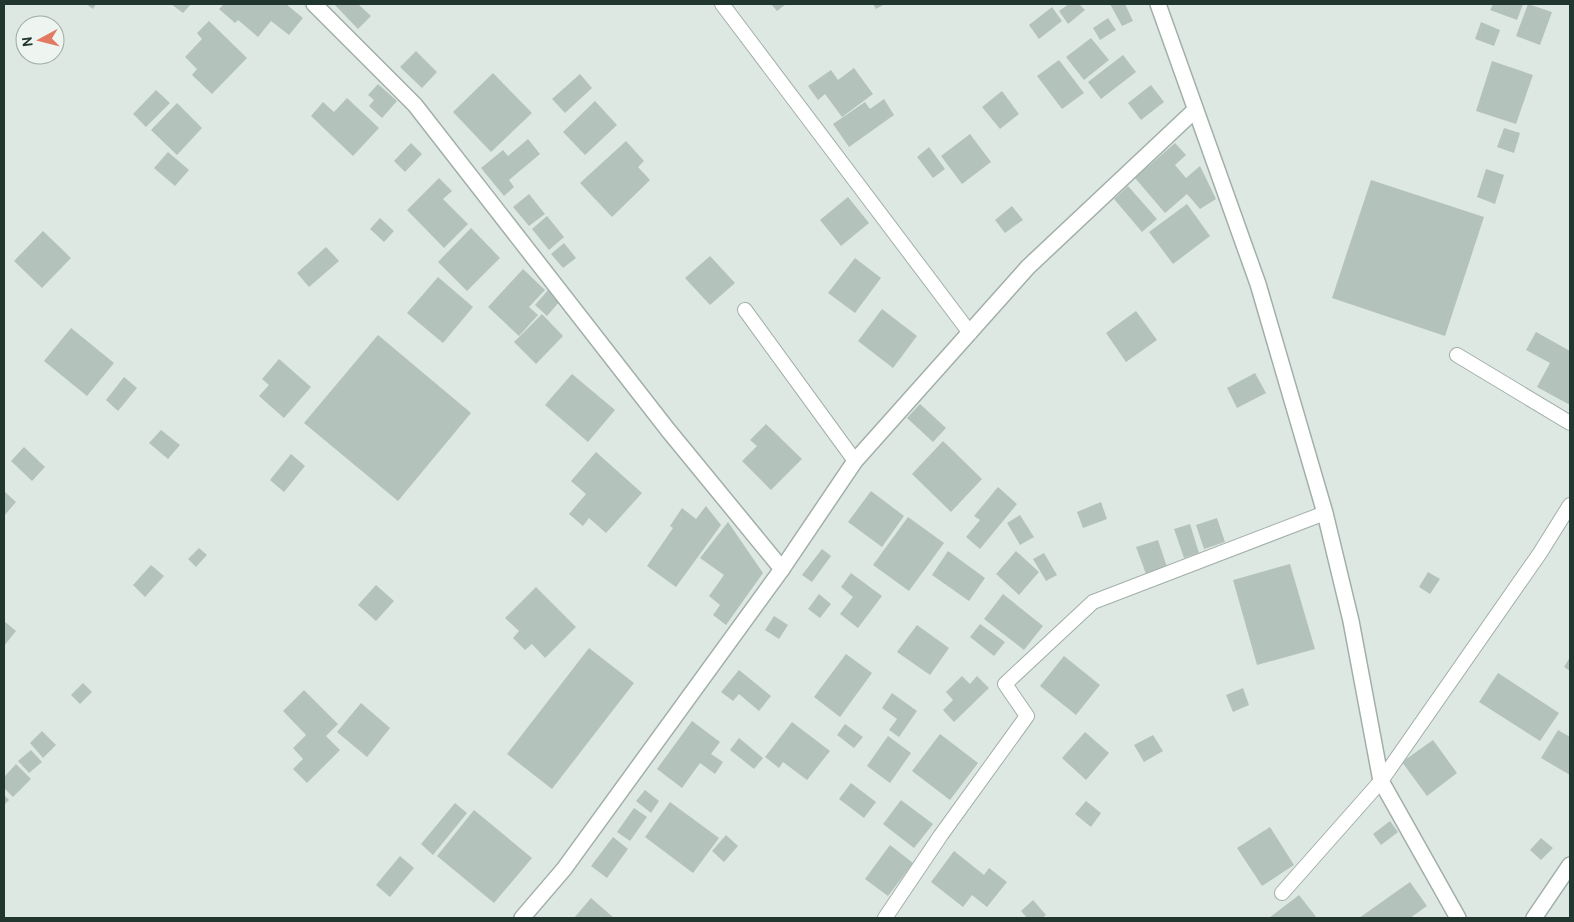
<svg xmlns="http://www.w3.org/2000/svg" width="1574" height="922" font-family="Cabin,sans-serif">
  <rect width="100%" height="100%" fill="#dee8e3"/>
  <g fill="#b4c2bc">
    <path d="M86,4H96L93,9Z"/>
    <path d="M171,4H191L183,13Z"/>
    <path d="M224,4H286L303,18L289,35L271,21L258,37L238,20L235,23L219,9Z"/>
    <path d="M334,4H358L371,16L358,29Z"/>
    <path d="M771,4H786L777,11Z"/>
    <path d="M873,4H885L876,9Z"/>
    <path d="M1069,4H1079L1085,10L1068,24L1059,11Z"/>
    <path d="M1110,4H1125L1133,21L1122,26Z"/>
    <path d="M1493,4H1523L1517,20L1490,10Z"/>
    <path d="M1528,4L1552,12L1540,45L1516,36Z"/>
    <path d="M1052,7L1062,21L1039,39L1029,25Z"/>
    <path d="M1108,18L1116,30L1100,40L1093,28Z"/>
    <path d="M209,21L247,58L212,94L192,75L197,69L185,57L202,39L197,33Z"/>
    <path d="M1481,22L1500,30L1494,46L1475,39Z"/>
    <path d="M1091,38L1109,60L1084,80L1066,57Z"/>
    <path d="M416,51L437,72L422,88L400,67Z"/>
    <path d="M1123,55L1136,72L1101,99L1088,82Z"/>
    <path d="M1059,60L1084,93L1062,109L1037,76Z"/>
    <path d="M1492,61L1533,75L1516,124L1476,111Z"/>
    <path d="M854,68L873,94L842,117L825,94L818,100L808,86L831,70L838,80Z"/>
    <path d="M493,73L532,113L491,152L453,112Z"/>
    <path d="M580,74L592,88L565,113L552,99Z"/>
    <path d="M378,84L397,101L382,118L369,106L374,100L368,95Z"/>
    <path d="M1151,85L1164,102L1141,120L1128,103Z"/>
    <path d="M156,90L170,103L146,127L133,114Z"/>
    <path d="M1002,91L1019,114L1000,129L982,107Z"/>
    <path d="M347,98L379,128L353,156L311,116L323,102L334,112Z"/>
    <path d="M884,99L894,115L849,147L833,124L865,102L870,109Z"/>
    <path d="M595,101L617,125L585,155L563,132Z"/>
    <path d="M177,103L202,128L177,155L151,130Z"/>
    <path d="M1504,128L1520,133L1514,153L1497,147Z"/>
    <path d="M970,134L991,162L962,184L941,156Z"/>
    <path d="M528,139L540,154L509,180L514,187L504,196L481,168L503,150L508,156Z"/>
    <path d="M626,141L644,161L638,167L650,180L612,217L580,183Z"/>
    <path d="M411,143L422,154L405,172L394,161Z"/>
    <path d="M1175,143L1186,155L1175,165L1186,178L1200,166L1216,199L1200,209L1187,194L1165,213L1135,178Z"/>
    <path d="M929,147L945,169L933,178L917,157Z"/>
    <path d="M168,152L189,170L175,186L154,168Z"/>
    <path d="M1486,169L1504,175L1495,204L1477,197Z"/>
    <path d="M439,178L452,191L443,199L468,224L444,248L407,210Z"/>
    <path d="M1371,180L1484,217L1445,336L1332,298Z"/>
    <path d="M1128,186L1157,219L1142,232L1114,199Z"/>
    <path d="M529,194L545,214L529,226L513,207Z"/>
    <path d="M848,197L869,223L841,246L820,220Z"/>
    <path d="M1187,204L1210,236L1173,264L1149,232Z"/>
    <path d="M1012,206L1023,220L1005,233L995,220Z"/>
    <path d="M547,216L564,237L549,250L532,229Z"/>
    <path d="M380,218L394,231L384,242L370,229Z"/>
    <path d="M471,228L500,258L467,291L438,262Z"/>
    <path d="M43,231L71,258L42,288L14,261Z"/>
    <path d="M564,243L576,258L563,268L551,254Z"/>
    <path d="M326,247L339,261L309,287L297,273Z"/>
    <path d="M710,256L735,283L710,305L685,278Z"/>
    <path d="M855,258L881,278L855,313L828,293Z"/>
    <path d="M523,269L545,290L529,307L538,315L519,336L488,307Z"/>
    <path d="M438,277L473,307L443,343L407,313Z"/>
    <path d="M548,290L560,301L547,316L535,305Z"/>
    <path d="M882,309L917,336L893,368L858,341Z"/>
    <path d="M1136,311L1157,340L1126,362L1106,333Z"/>
    <path d="M542,314L563,336L536,364L514,342Z"/>
    <path d="M71,328L114,363L87,396L44,361Z"/>
    <path d="M1536,332L1570,351V405L1537,387L1550,363L1526,350Z"/>
    <path d="M378,335L471,413L398,501L304,423Z"/>
    <path d="M279,359L311,387L284,418L259,396L269,385L262,379Z"/>
    <path d="M1255,373L1266,393L1237,408L1227,388Z"/>
    <path d="M572,374L615,410L588,442L545,405Z"/>
    <path d="M124,377L137,388L118,411L106,400Z"/>
    <path d="M920,404L946,428L933,442L907,418Z"/>
    <path d="M766,424L802,459L771,490L742,461L757,446L750,440Z"/>
    <path d="M161,430L180,445L168,459L149,443Z"/>
    <path d="M943,441L982,479L951,512L912,474Z"/>
    <path d="M24,447L45,467L32,481L11,461Z"/>
    <path d="M596,452L642,493L606,533L589,518L583,526L569,514L586,494L571,481Z"/>
    <path d="M291,454L305,466L284,492L270,480Z"/>
    <path d="M998,487L1017,504L980,549L966,537L980,520L974,516Z"/>
    <path d="M4,491L16,502L4,516Z"/>
    <path d="M871,491L904,516L882,547L848,522Z"/>
    <path d="M1101,502L1107,519L1083,528L1077,512Z"/>
    <path d="M706,506L721,525L676,587L647,566L673,528L670,526L682,508L696,519Z"/>
    <path d="M1020,515L1034,537L1020,545L1007,523Z"/>
    <path d="M908,517L944,543L909,591L873,565Z"/>
    <path d="M1217,518L1225,542L1204,549L1196,525Z"/>
    <path d="M728,522L763,573L726,625L713,615L720,605L709,596L724,575L700,558Z"/>
    <path d="M1190,524L1199,553L1184,558L1174,529Z"/>
    <path d="M1158,540L1167,567L1146,574L1136,547Z"/>
    <path d="M199,548L207,555L196,567L188,559Z"/>
    <path d="M822,549L831,556L812,582L802,575Z"/>
    <path d="M948,551L985,578L969,601L932,575Z"/>
    <path d="M1016,551L1039,572L1019,595L996,574Z"/>
    <path d="M1044,553L1057,575L1046,581L1033,559Z"/>
    <path d="M1290,564L1315,649L1257,665L1233,580Z"/>
    <path d="M151,565L164,576L145,597L133,585Z"/>
    <path d="M1428,572L1440,579L1430,594L1419,587Z"/>
    <path d="M851,573L882,596L858,628L840,614L853,597L841,587Z"/>
    <path d="M376,585L394,601L376,621L358,605Z"/>
    <path d="M536,587L576,627L545,658L532,644L525,650L513,638L519,631L505,618Z"/>
    <path d="M819,594L831,604L820,618L808,609Z"/>
    <path d="M1003,594L1043,626L1024,650L984,619Z"/>
    <path d="M774,616L788,625L779,639L765,630Z"/>
    <path d="M4,621L16,631L4,646Z"/>
    <path d="M980,624L1005,642L994,656L970,637Z"/>
    <path d="M917,625L949,648L930,675L897,652Z"/>
    <path d="M589,648L634,683L552,789L507,754Z"/>
    <path d="M846,654L872,673L840,717L814,697Z"/>
    <path d="M1064,656L1100,685L1076,715L1040,686Z"/>
    <path d="M1570,657V671L1564,667Z"/>
    <path d="M739,670L771,696L759,711L739,694L733,701L721,692Z"/>
    <path d="M1498,673L1559,713L1540,741L1479,702Z"/>
    <path d="M962,676L970,684L977,676L989,688L954,722L943,710L953,700L946,692Z"/>
    <path d="M83,683L92,692L80,704L71,695Z"/>
    <path d="M1243,688L1249,705L1233,712L1226,695Z"/>
    <path d="M304,690L338,724L326,736L340,750L307,783L293,769L303,759L293,748L306,735L283,711Z"/>
    <path d="M892,693L917,711L899,737L889,730L897,719L882,708Z"/>
    <path d="M361,703L390,728L367,757L337,732Z"/>
    <path d="M692,721L720,742L711,754L723,762L715,774L700,763L682,788L657,769Z"/>
    <path d="M792,722L830,751L807,780L783,762L779,768L765,757Z"/>
    <path d="M845,724L863,737L854,748L837,735Z"/>
    <path d="M1558,730L1570,737V775L1541,758Z"/>
    <path d="M42,731L56,745L43,758L30,743Z"/>
    <path d="M1085,732L1109,753L1086,780L1062,758Z"/>
    <path d="M940,734L978,763L950,800L912,771Z"/>
    <path d="M1153,735L1163,751L1144,762L1134,745Z"/>
    <path d="M888,736L911,753L890,783L867,766Z"/>
    <path d="M739,738L763,758L754,769L730,750Z"/>
    <path d="M1433,740L1457,773L1427,796L1402,762Z"/>
    <path d="M31,750L42,762L29,773L18,761Z"/>
    <path d="M16,764L31,779L13,797L4,788V777Z"/>
    <path d="M851,783L876,802L864,818L839,799Z"/>
    <path d="M645,790L659,801L651,813L636,801Z"/>
    <path d="M4,795L9,800L4,805Z"/>
    <path d="M901,800L933,824L914,848L883,824Z"/>
    <path d="M1086,801L1101,813L1091,827L1075,814Z"/>
    <path d="M670,802L719,838L693,873L645,837Z"/>
    <path d="M455,803L467,813L433,855L421,844Z"/>
    <path d="M634,808L647,817L630,841L617,832Z"/>
    <path d="M474,810L532,858L494,903L437,856Z"/>
    <path d="M1390,821L1398,832L1381,845L1373,834Z"/>
    <path d="M1270,827L1294,865L1262,886L1237,848Z"/>
    <path d="M726,835L738,846L724,862L712,851Z"/>
    <path d="M613,837L628,849L607,878L591,866Z"/>
    <path d="M1541,838L1553,848L1541,860L1530,850Z"/>
    <path d="M890,845L913,863L888,896L865,879Z"/>
    <path d="M954,851L984,875L989,868L1007,882L987,907L972,895L963,907L931,882Z"/>
    <path d="M400,856L414,868L390,897L376,885Z"/>
    <path d="M1410,882L1427,906L1410,918H1359Z"/>
    <path d="M1299,895L1317,918H1269Z"/>
    <path d="M591,898L614,918H574Z"/>
    <path d="M1033,900L1046,915L1042,918H1027L1021,911Z"/>
  </g>
  <g fill="none" stroke-linecap="round" stroke-linejoin="round">
    <defs>
      <g id="lane">
        <path d="M722,4L970,333"/>
        <path d="M745,310L855,461"/>
        <path d="M1457,355L1570,423"/>
        <path d="M1282,893L1381,781L1540,553L1570,505"/>
        <path d="M885,918L941,835L1027,716L1005,684L1093,602L1325,513"/>
      </g>
      <g id="street">
        <path d="M314,4L415,105L668,430L782,569"/>
        <path d="M1158,4L1258,284L1325,513L1351,621L1381,781L1458,918"/>
        <path d="M522,918L564,869L782,569L855,461L1028,267L1195,110"/>
        <path d="M1534,918L1570,865"/>
      </g>
    </defs>
    <use href="#lane" stroke="#a2afa9" stroke-width="16"/>
    <use href="#street" stroke="#a2afa9" stroke-width="18"/>
    <use href="#lane" stroke="#fff" stroke-width="14"/>
    <use href="#street" stroke="#fff" stroke-width="15"/>
  </g>
  <rect width="1574" height="922" fill="none" stroke="#21362f" stroke-width="10"/>
  <g transform="translate(40 40) rotate(263)"><circle r="24" fill="#eef5f1" stroke="#9ca9a3"/>
  <path d="M0-4L9 19L0 12L-9 19Z" fill="#e27a62"/>
  <text y="-8" font-size="14" font-weight="bold" text-anchor="middle" fill="#21362f">N</text>
  </g>
</svg>
